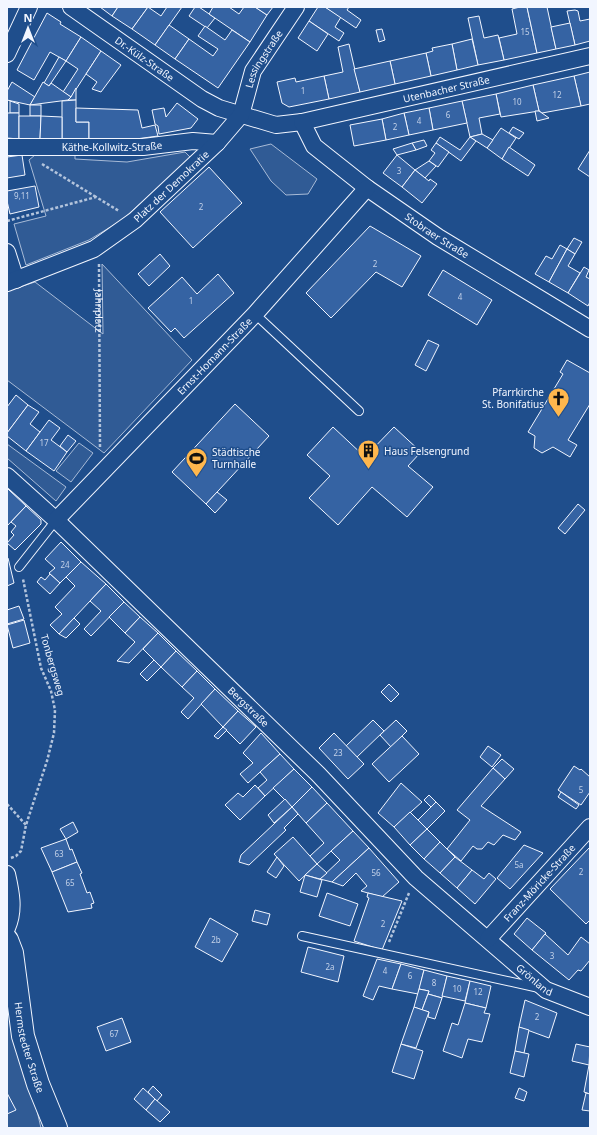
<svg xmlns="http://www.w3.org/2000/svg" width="597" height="1135" font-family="'Noto Sans',sans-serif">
  <rect width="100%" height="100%" fill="#1f4e8c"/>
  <g fill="#305b95" stroke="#a8bbd7">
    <path d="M271,144L317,179L308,194L286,195L271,181L250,149Z"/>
    <path d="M185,152L191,158L122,220L89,240L26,265L14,224L46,216L29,160L35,155L75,153V159L127,162Z"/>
    <path d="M102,264L192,360L104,453L7,380V291L35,282L103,334Z"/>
    <path d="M79,443L93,453L71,482L56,471Z"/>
    <path d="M7,444L66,487L56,501L7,458Z"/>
    <path d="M7,975L31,1085L41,1128H7Z"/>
  </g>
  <g fill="#3563a3" stroke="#f2f6ff">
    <path d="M100,7H118L112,16Z"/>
    <path d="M118,7H148L132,29L112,16Z"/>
    <path d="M148,7L161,16L167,7H182L155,45L132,29Z"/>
    <path d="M195,7H199L215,18L207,28L189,16Z"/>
    <path d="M213,7H229L239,14L244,7H255L267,15L250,42L209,14Z"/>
    <path d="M255,7H273L267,15Z"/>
    <path d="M318,7H325L341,17L335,27L344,33L339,41L309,21Z"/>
    <path d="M325,7H349L347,10L361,20L356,28Z"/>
    <path d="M520,7H527L537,53L504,60L499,38L517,34L512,9Z"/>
    <path d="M527,7H547L556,49L537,53Z"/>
    <path d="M575,10L578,11L580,21L590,19V41L575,45L567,11Z"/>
    <path d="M47,13L61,22L60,24L81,37L66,61L50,52L34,80L17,70Z"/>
    <path d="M479,16L484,38L498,35L504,60L478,65L468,18Z"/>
    <path d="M309,21L328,34L317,51L298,38Z"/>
    <path d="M570,23L575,45L556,49L551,27Z"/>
    <path d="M169,25L189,39L175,59L155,45Z"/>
    <path d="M205,26L225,40L232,30L250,42L218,88L175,59L189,39L213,56L218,49L198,36Z"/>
    <path d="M382,29L385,40L379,42L376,30Z"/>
    <path d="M81,37L101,51L71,97L63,92L78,69L66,61Z"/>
    <path d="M472,39L478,65L457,70L452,44Z"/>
    <path d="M349,44L360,92L329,99L324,76L343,72L338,47Z"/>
    <path d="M452,44L457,70L431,76L426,53L433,51L432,48Z"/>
    <path d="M101,51L121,65L101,92L92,89L97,82L86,74Z"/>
    <path d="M426,53L431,76L395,84L390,61Z"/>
    <path d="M59,57L66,61L49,86L44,83Z"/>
    <path d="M390,61L395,84L360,92L354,69Z"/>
    <path d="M590,72V104L581,106L574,76Z"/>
    <path d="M324,76L329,99L289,107L282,103L277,82L295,78L296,82Z"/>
    <path d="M574,76L581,106L542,113L539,111L533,85Z"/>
    <path d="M12,82L35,97L30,105L7,100V91Z"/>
    <path d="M43,82L49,86L51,83L71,97L68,100L30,105Z"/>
    <path d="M533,85L539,111L501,117L496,94Z"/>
    <path d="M76,88V100H68L71,97Z"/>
    <path d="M496,94L500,114L479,118L482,134L470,137L462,101Z"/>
    <path d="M76,100V122H89V140L62,139V101Z"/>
    <path d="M10,101L19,104V113H10Z"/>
    <path d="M462,101L467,123L433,130L429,108Z"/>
    <path d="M177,103L198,119L191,128L159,134L158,126L155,124L152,110L164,108L166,117Z"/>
    <rect x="30" y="105" width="11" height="11"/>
    <path d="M76,108L138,110L142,128L155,125L158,136L136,139H89V122H76Z"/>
    <path d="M429,108L433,130L409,135L404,113Z"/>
    <path d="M535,111H539L549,118L537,121Z"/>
    <path d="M7,113H19V139L7,138Z"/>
    <path d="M404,113L409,135L386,140L382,119Z"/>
    <path d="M19,116H41L40,139H19Z"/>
    <path d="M41,116L62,117V139H40Z"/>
    <path d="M382,119L386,140L354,146L350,125Z"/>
    <path d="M513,127L524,133L519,139L509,133Z"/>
    <path d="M501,128L516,138L502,159L487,148Z"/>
    <path d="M482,134L493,140L487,148L470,137Z"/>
    <path d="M440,137L460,150L470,137L476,141L461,161L436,143Z"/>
    <path d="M424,140L427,146L416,150L412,143Z"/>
    <path d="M412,143L416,150L397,155L393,149Z"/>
    <path d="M436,143L449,152L438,167L429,161L435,153L431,150Z"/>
    <path d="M509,147L535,165L528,176L502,159Z"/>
    <path d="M590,150V177L578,169Z"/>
    <path d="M22,155L25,175L7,178V157Z"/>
    <path d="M397,155L415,170L402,187L383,173Z"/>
    <path d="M429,161L436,166L425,178L415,170Z"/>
    <path d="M209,167L242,203L193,248L160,212Z"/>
    <path d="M415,170L429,181L430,179L437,184L422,203L402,187Z"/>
    <path d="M35,186L39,207L10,214L7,201V191Z"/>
    <path d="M370,226L421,256L402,287L376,272L331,318L306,293Z"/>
    <path d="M574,238L582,242L575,254L567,249Z"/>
    <path d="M560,245L567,249L549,282L535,274L546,256L552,259Z"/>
    <path d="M567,249L575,254L568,266L580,273L568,293L549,282Z"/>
    <path d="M160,254L170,266L149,286L138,274Z"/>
    <path d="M584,267L589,270L586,277L590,279V302L588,306L568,293Z"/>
    <path d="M443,270L492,300L477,325L428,295Z"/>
    <path d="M218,274L234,293L184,338L175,328L171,332L148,308L182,277L197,294Z"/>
    <path d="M428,340L439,345L426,371L415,365Z"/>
    <path d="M567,360L590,373V404L568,440L577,445L570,457L553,447L542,453L534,448L535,436L528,432L563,374L560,372Z"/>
    <path d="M16,395L28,405L7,433V407Z"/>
    <path d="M235,404L269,436L206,504L172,472Z"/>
    <path d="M28,405L39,412L30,424L40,432L26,451L7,436V433Z"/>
    <path d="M49,420L60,428L51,440L67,452L54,471L26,451Z"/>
    <path d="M333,427L365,457L394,427L421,452L408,466L433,487L407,517L372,487L338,525L309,498L330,476L307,455Z"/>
    <path d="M68,435L76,441L67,452L60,446Z"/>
    <path d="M8,489L26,506L7,526V491Z"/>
    <path d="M217,492L227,500L215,513L206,504Z"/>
    <path d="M578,504L585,510L565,534L558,528Z"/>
    <path d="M26,506L41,520V524L15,550L7,543L14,535L11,532L16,526L11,522Z"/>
    <path d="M61,542L81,562L60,583L49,573L55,568L45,559Z"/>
    <path d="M8,558L14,583L7,586V559Z"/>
    <path d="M81,562L106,584L59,634L50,625L62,614L55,607L75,586L66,577Z"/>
    <path d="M50,574L60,583L50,594L37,582L41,577L45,580Z"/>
    <path d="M106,584L124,602L91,636L84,629L101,611L90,601Z"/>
    <path d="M124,602L140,617L125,633L109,617Z"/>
    <path d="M19,606L24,619L7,624V610Z"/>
    <path d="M140,617L158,633L129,663L117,661L135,642L125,633Z"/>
    <path d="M74,618L80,624L66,638L59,634Z"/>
    <path d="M24,620L30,643L13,648L7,625Z"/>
    <path d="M158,633L176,651L161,667L143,649Z"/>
    <path d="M176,651L197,671L182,687L161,667Z"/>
    <path d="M154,660L161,667L147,681L140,674Z"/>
    <path d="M197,671L215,689L188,719L181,712L194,698L182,687Z"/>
    <path d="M389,684L399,694L391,702L381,692Z"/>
    <path d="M215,689L238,711L223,727L201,704Z"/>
    <path d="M238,711L256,727L240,744L223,727Z"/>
    <path d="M373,720L384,731L357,757L346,746Z"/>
    <path d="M396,720L407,731L391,747L380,735Z"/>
    <path d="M223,727L227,730L218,739L214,736Z"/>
    <path d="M261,733L280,754L248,783L240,774L253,763L243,753Z"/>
    <path d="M334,733L364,764L348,779L319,748Z"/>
    <path d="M402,736L419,754L389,782L372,764Z"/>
    <path d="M488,746L501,755L492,767L480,757Z"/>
    <path d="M280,754L294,769L265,796L258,788L267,780L260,772Z"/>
    <path d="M502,759L514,769L505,779L493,768Z"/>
    <path d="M574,766L580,770L581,769L590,777V792L581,805L558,790Z"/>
    <path d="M493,768L505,779L481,806L521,832L515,840L503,835L494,845L488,842L482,849H477L473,846L461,861L447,849L470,820L457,810Z"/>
    <path d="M294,769L312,787L292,807L273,788Z"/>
    <path d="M401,783L422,802L394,827L378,813Z"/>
    <path d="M255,785L265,796L240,820L225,805L238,793L243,797Z"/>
    <path d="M312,787L327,803L306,823L292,807Z"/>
    <path d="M561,792L579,805L576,809L558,797Z"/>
    <path d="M429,795L436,802L431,807L424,800Z"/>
    <path d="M285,799L292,807L274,823L268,815Z"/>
    <path d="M436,802L445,811L427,829L418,820Z"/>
    <path d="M327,803L353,831L317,864L310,856L324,843L306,823Z"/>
    <path d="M292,807L298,814L284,828L286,830L249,865L239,862L241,855Z"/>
    <path d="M410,812L427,829L410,845L394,827Z"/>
    <path d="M73,822L78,832L66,839L60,829Z"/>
    <path d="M427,829L440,842L424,859L410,845Z"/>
    <path d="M353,831L369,848L332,882L320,879L340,860L331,851Z"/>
    <path d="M293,837L317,864L299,881L274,854Z"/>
    <path d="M66,839L70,850L72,849L77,862L52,872L41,848Z"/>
    <path d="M440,842L455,857L440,873L424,859Z"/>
    <path d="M524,845L543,853L510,889L497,878Z"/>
    <path d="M590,847V920L586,924L550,889Z"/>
    <path d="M369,848L399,882L382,897L361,891L367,886L356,873L343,886L332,882Z"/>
    <path d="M277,857L284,866L276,878L267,872Z"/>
    <path d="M455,857L472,870L457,888L440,873Z"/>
    <path d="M77,862L82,873L80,874L87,893L90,892L94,903L91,904L92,908L68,912L52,872Z"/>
    <path d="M317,864L327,873L320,879L305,875Z"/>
    <path d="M472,870L484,879L489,873L496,879L475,904L457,888Z"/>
    <path d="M305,875L322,880L317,897L300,892Z"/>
    <path d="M327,893L358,904L350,926L319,916Z"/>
    <path d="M368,893L402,901L382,950L354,941L369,898L367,897Z"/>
    <path d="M255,910L270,914L267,925L252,921Z"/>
    <path d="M210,918L238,934L222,962L195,947Z"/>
    <path d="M527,918L546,933L532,950L514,934Z"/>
    <path d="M545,934L568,955L581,937L590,944V960L581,971L578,970L569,980L532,950Z"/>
    <path d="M308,947L344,956L338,982L301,972Z"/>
    <path d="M377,959L401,964L392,989L379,986L373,1000L363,996Z"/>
    <path d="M401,964L424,970L418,994L392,989Z"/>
    <path d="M424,970L447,976L442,998L428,994L429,991L419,989Z"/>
    <path d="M447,976L470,981L465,1001L442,996Z"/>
    <path d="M470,981L491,986L486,1008L465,1003Z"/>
    <path d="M419,989L429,991L422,1010L414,1007Z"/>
    <path d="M428,994L442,998L435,1019L428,1017L429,1012L422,1010Z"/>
    <path d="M525,1000L557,1013L549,1038L519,1027Z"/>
    <path d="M465,1003L486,1008L484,1013L490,1014L482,1042L468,1039L462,1058L443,1051L452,1023L458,1025Z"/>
    <path d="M414,1007L429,1012L416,1048L401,1044Z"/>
    <path d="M122,1018L131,1042L106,1051L97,1027Z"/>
    <path d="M519,1027L529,1030L524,1053L515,1051Z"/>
    <path d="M401,1044L423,1051L414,1079L392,1072Z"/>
    <path d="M576,1044L590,1047L589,1065L572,1061Z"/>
    <path d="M515,1051L529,1054L524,1077L510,1073Z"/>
    <path d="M589,1065H590V1094L584,1092Z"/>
    <path d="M153,1086L162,1095L157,1101L148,1092Z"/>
    <path d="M143,1088L155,1099L146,1110L134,1099Z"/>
    <path d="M519,1088L527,1092L524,1101L515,1098Z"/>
    <path d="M7,1093L16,1110L7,1114Z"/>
    <path d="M586,1093L590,1094V1111L582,1110Z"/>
    <path d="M155,1099L170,1112L160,1122L146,1110Z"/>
  </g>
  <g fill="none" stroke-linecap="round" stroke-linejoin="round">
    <defs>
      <g id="lane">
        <path d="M255,314L359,411"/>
        <path d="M19,567L56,520"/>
        <path d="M302,936L539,988"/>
      </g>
      <g id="street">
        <path id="s2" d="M71,7L202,99L219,108L276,125L302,122L590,56"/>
        <path d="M7,54L29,7"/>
        <path id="s3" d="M302,122L314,146L367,188L438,237L590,329"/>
        <path id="s4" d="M7,147H143L193,141L217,143"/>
        <path d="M7,252L16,280"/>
        <path id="s5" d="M7,283L94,249L135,220L217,143L241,115L253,71L296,7"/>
        <path id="s6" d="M7,476L56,520L318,774L416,878L546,990L590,1007"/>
        <path id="s7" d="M56,520L255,314L367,188"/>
        <path d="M7,874C11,892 15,910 7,928"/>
        <path id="s8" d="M488,939L590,827"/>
      </g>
      <g id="secondary">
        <path id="s9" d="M7,940L12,953L23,1036L38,1084L56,1128"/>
      </g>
    </defs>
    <use href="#lane" stroke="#f2f6ff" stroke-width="10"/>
    <use href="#street" stroke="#f2f6ff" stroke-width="18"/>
    <use href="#secondary" stroke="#f2f6ff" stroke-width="24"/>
    <g stroke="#b3c4dc" stroke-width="2.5" stroke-dasharray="3 2" stroke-linecap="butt">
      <path d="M42,164L96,197"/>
      <path d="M7,221L96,197L119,211"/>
      <path id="s1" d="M99,264L100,449"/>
      <path d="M7,804L26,825"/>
      <path d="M11,858L16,856L21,851L26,825L47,761L54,733L55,710L51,691L41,668L23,579"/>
      <path d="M389,942L409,893"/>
    </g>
    <use href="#lane" stroke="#1f4e8c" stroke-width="8"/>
    <use href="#street" stroke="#1f4e8c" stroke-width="16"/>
    <use href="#secondary" stroke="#1f4e8c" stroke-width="22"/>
  </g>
  <defs>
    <symbol id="church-pin" viewBox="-11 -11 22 30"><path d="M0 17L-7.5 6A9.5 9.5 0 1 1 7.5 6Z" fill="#ffb74d" stroke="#1f4e8c"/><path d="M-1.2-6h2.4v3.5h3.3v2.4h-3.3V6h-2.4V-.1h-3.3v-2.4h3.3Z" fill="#111"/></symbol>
    <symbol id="building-pin" viewBox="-11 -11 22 30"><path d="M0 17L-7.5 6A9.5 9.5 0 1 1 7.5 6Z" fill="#ffb74d" stroke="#1f4e8c"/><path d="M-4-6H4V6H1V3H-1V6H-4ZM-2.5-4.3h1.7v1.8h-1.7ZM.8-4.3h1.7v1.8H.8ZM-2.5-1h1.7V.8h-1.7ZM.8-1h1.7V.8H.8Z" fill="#111"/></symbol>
    <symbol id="stadium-pin" viewBox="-11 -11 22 30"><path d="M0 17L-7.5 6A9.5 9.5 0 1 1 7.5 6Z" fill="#ffb74d" stroke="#1f4e8c"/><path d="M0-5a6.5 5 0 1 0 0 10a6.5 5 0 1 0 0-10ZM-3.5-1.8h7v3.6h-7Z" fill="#111"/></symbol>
  </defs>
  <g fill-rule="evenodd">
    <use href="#church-pin" x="546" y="386" width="25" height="34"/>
    <use href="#building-pin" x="356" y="438" width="25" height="34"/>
    <use href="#stadium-pin" x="184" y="446" width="25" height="34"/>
  </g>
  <g text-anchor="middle" stroke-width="3" stroke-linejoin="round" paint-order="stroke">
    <g font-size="8" fill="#c3d1e8">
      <text x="525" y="35">15</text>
      <text x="303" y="94">1</text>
      <text x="557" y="98">12</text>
      <text x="517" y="105">10</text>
      <text x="448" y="118">6</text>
      <text x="419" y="124">4</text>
      <text x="395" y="130">2</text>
      <text x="399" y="174">3</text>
      <text x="22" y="199">9,11</text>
      <text x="201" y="210">2</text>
      <text x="375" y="267">2</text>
      <text x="460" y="300">4</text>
      <text x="191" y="304">1</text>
      <text x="44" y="446">17</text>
      <text x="65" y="568">24</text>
      <text x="338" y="756">23</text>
      <text x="581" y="793">5</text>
      <text x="59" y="857">63</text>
      <text x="519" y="868">5a</text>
      <text x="581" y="875">2</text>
      <text x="376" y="876">56</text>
      <text x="70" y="886">65</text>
      <text x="383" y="927">2</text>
      <text x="216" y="943">2b</text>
      <text x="552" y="959">3</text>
      <text x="330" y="970">2a</text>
      <text x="385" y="974">4</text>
      <text x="410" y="979">6</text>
      <text x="434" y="986">8</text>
      <text x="457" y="992">10</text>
      <text x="478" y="995">12</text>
      <text x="537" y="1020">2</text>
      <text x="114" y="1037">67</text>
    </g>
    <g font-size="10" fill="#f2f6ff" stroke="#1f4e8c">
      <text dy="4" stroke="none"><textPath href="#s2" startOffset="90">Dr.-Külz-Straße</textPath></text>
      <text dy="4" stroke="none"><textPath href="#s5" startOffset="354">Lessingstraße</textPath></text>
      <text dy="4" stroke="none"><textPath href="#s2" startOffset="413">Utenbacher Straße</textPath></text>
      <text dy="4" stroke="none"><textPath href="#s4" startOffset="105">Käthe-Kollwitz-Straße</textPath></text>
      <text dy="4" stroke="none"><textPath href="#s5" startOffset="193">Platz der Demokratie</textPath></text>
      <text dy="4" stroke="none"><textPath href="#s3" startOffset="179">Stobraer Straße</textPath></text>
      <text dy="4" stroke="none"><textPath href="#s1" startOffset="47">Jahnplatz</textPath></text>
      <text dy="4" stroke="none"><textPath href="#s7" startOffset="228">Ernst-Homann-Straße</textPath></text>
      <text transform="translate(53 665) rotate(74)" y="4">Tonbergsweg</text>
      <text dy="4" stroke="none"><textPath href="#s6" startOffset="334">Bergstraße</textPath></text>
      <text dy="4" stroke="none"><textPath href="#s8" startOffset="76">Franz-Möricke-Straße</textPath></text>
      <text dy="4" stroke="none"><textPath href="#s6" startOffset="730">Grönland</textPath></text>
      <text dy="4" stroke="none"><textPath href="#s9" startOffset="110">Hermstedter Straße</textPath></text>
    </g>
    <g font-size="10" fill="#f2f6ff" stroke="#1f4e8c" text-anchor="start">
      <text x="544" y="396" text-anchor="end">Pfarrkirche<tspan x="544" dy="12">St. Bonifatius</tspan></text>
      <text x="384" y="455">Haus Felsengrund</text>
      <text x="212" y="456">Städtische<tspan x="212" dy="12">Turnhalle</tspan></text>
    </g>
  </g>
  <rect width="597" height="1135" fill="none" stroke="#f2f6ff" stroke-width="16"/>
  <g transform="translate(28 28)" stroke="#1f4e8c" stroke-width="3" paint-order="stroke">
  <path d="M0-3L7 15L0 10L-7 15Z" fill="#f2f6ff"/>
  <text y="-6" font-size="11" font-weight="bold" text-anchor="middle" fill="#f2f6ff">N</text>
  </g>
</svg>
